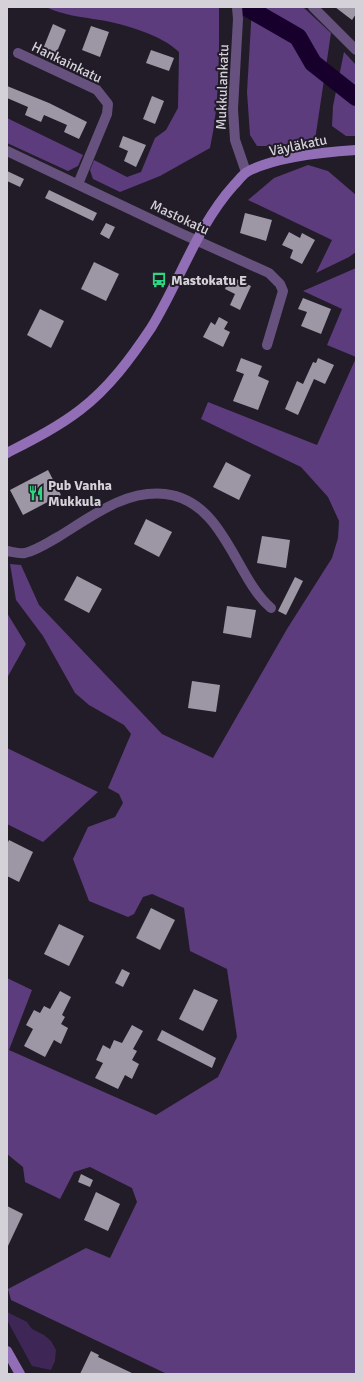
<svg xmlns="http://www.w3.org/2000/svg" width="363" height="1381" font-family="Signika,sans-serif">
  <rect width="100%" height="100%" fill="#211c27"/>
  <path fill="#3e2756" d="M7,1312L27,1322L32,1329L44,1335L51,1341L56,1350L55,1361L51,1370L32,1366L7,1320Z"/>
  <g fill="#5c3c7c">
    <path d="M46,7H219C219,54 220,102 210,148L160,176L120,192L93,179L90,170L94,160L127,177L141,172L155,138L166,130L178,108L179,52C162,35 124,24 100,20C82,17 62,15 46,7Z"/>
    <path d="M252,7H303L331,33L315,140L278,146H257L250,135L247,92Z"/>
    <path d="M344,52L356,65V136H346L332,126L333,106Z"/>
    <path d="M7,118L83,155L78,166L68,171L7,143Z"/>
    <path d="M308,165L328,171L356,195V252L349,257L316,273L332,240L248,200L274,178Z"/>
    <path d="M356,268V357L327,345L342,309L303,291Z"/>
    <path d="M356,358V1374H167L11,1300L8,1289L86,1248L110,1258L137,1202L132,1188L90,1167L74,1172L60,1199L25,1182L23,1167L7,1154V978L32,990L9,1050L156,1115L218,1077L237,1037L227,969L190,951L184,908L152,894L143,897L134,914L128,917L89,901L73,859L88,827L115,817L123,803L119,794L108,788L131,734L124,725L89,705L75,693L43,636L16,600L10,564L21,565L39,605L162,734L213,758L287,629L332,558L338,538L339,521L328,497L301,467L201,419L208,402L317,445Z"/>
    <path d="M7,613L26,644L7,678Z"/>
    <path d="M7,748L98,792L43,842L7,824Z"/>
  </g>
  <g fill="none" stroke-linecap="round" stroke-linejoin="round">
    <path stroke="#18002c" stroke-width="18" d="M246,7L298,37L313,63L356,97"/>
  </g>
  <g fill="#9d97a5">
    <path d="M335,7H356V14L352,20Z"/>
    <path d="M53,24L66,30L56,54L43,49Z"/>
    <path d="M91,26L109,32L100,57L82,50Z"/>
    <path d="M151,50L174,58L169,71L146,63Z"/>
    <path d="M7,86L49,103L87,122L79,139L64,132L67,125L44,115L41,122L25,115L28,107L7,98Z"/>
    <path d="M152,96L164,101L155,124L143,119Z"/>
    <path d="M123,136L146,145L136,167L124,161L128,151L119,147Z"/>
    <path d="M7,171L24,179L20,187L7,181Z"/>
    <path d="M49,190L97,213L93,221L45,198Z"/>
    <path d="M245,213L272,220L266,241L240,233Z"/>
    <path d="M106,223L115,227L109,239L100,234Z"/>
    <path d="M289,232L300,238L302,233L315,240L302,264L290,258L293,250L282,245Z"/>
    <path d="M94,262L119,274L106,301L81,289Z"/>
    <path d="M230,276L251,286L240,310L230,305L235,294L225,289Z"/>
    <path d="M303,298L331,309L321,334L301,326L307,312L298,309Z"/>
    <path d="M40,309L64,321L51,348L27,335Z"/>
    <path d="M219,317L228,322L224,329L230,332L223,347L203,337L211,322L215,325Z"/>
    <path d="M241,358L262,366L258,376L269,381L258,410L233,401L244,374L236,371Z"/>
    <path d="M318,358L334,365L325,384L314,379L298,415L285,409L297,381L303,384L313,362L316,363Z"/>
    <path d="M226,462L251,475L239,500L213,487Z"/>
    <path d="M48,470L61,495L23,515L10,490Z"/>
    <path d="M146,519L172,532L159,557L134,544Z"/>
    <path d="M262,536L290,540L286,568L257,563Z"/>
    <path d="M77,576L102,589L89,613L64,600Z"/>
    <path d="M295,577L303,581L286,615L278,611Z"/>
    <path d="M227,606L256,610L251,638L223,633Z"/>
    <path d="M192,681L220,685L216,712L188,708Z"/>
    <path d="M9,840L33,852L19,882L7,876V844Z"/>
    <path d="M151,908L175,920L160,950L136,938Z"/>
    <path d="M59,924L84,936L69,966L44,954Z"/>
    <path d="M122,969L130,973L123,987L115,983Z"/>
    <path d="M194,989L218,1000L203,1031L179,1019Z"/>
    <path d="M60,991L71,997L62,1015L65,1017L61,1024L68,1028L61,1044L54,1040L45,1057L24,1046L33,1029L26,1025L34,1010L40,1013L44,1006L50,1009Z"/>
    <path d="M132,1025L143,1031L133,1049L137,1051L132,1060L139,1064L132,1079L125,1075L118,1089L95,1078L103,1063L96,1060L103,1045L110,1049L114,1040L122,1043Z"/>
    <path d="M162,1030L216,1058L212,1068L157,1040Z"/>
    <path d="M81,1174L93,1180L90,1187L78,1182Z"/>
    <path d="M96,1192L120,1204L108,1231L84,1220Z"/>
    <path d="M7,1206L23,1214L7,1248Z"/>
    <path d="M91,1351L99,1355L98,1357L134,1374H80Z"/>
  </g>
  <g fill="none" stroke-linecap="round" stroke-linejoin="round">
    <g stroke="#67527f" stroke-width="10">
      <path d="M237,7L238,19L233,109L235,140L246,172"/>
      <path d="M313,7L356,50"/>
      <path d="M18,53L97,90L108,104L107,114L78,184"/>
      <path d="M7,151L180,233L269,273L280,284L283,291L267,345"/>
      <path d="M7,551C13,552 20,554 25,553C37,550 47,543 58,537C91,517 124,490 165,494C225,501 235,578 271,608"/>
    </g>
    <g stroke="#916eb6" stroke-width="10">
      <path d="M7,453C32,440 58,427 80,410C109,388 131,358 151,328C180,281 197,226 234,185C238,181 242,175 247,172C274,157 325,152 356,150"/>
      <path d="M7,1351L20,1374"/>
    </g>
  </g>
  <defs>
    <symbol id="bus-bare" viewBox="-9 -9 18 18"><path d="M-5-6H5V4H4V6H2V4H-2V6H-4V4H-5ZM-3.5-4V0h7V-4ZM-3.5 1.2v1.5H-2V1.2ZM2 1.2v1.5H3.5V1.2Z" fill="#2ed883" stroke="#211c27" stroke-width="2.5" paint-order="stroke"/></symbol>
    <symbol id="restaurant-bare" viewBox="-9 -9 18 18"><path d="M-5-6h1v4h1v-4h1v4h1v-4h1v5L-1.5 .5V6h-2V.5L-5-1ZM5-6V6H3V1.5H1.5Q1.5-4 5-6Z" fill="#2ed883" stroke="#211c27" stroke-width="2.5" paint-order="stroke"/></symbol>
  </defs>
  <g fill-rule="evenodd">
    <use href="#bus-bare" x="148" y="269" width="22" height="22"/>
    <use href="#restaurant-bare" x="25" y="482" width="22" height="22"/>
  </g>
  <g text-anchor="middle" stroke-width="4" stroke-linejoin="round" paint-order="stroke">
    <g font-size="14" fill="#d5d1d9" stroke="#211c27">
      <text transform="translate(67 62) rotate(26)" y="5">Hankainkatu</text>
      <text transform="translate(222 87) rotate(-88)" y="5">Mukkulankatu</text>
      <text transform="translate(298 145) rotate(-12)" y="5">Väyläkatu</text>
      <text transform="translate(180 217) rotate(25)" y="5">Mastokatu</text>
    </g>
    <g font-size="14" font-weight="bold" fill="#d5d1d9" stroke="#211c27" text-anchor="start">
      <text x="171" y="285">Mastokatu E</text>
      <text x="48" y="490">Pub Vanha<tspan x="48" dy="16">Mukkula</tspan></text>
    </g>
  </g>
  <rect width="363" height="1381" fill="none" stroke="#d5d1d9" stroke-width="16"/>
</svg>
